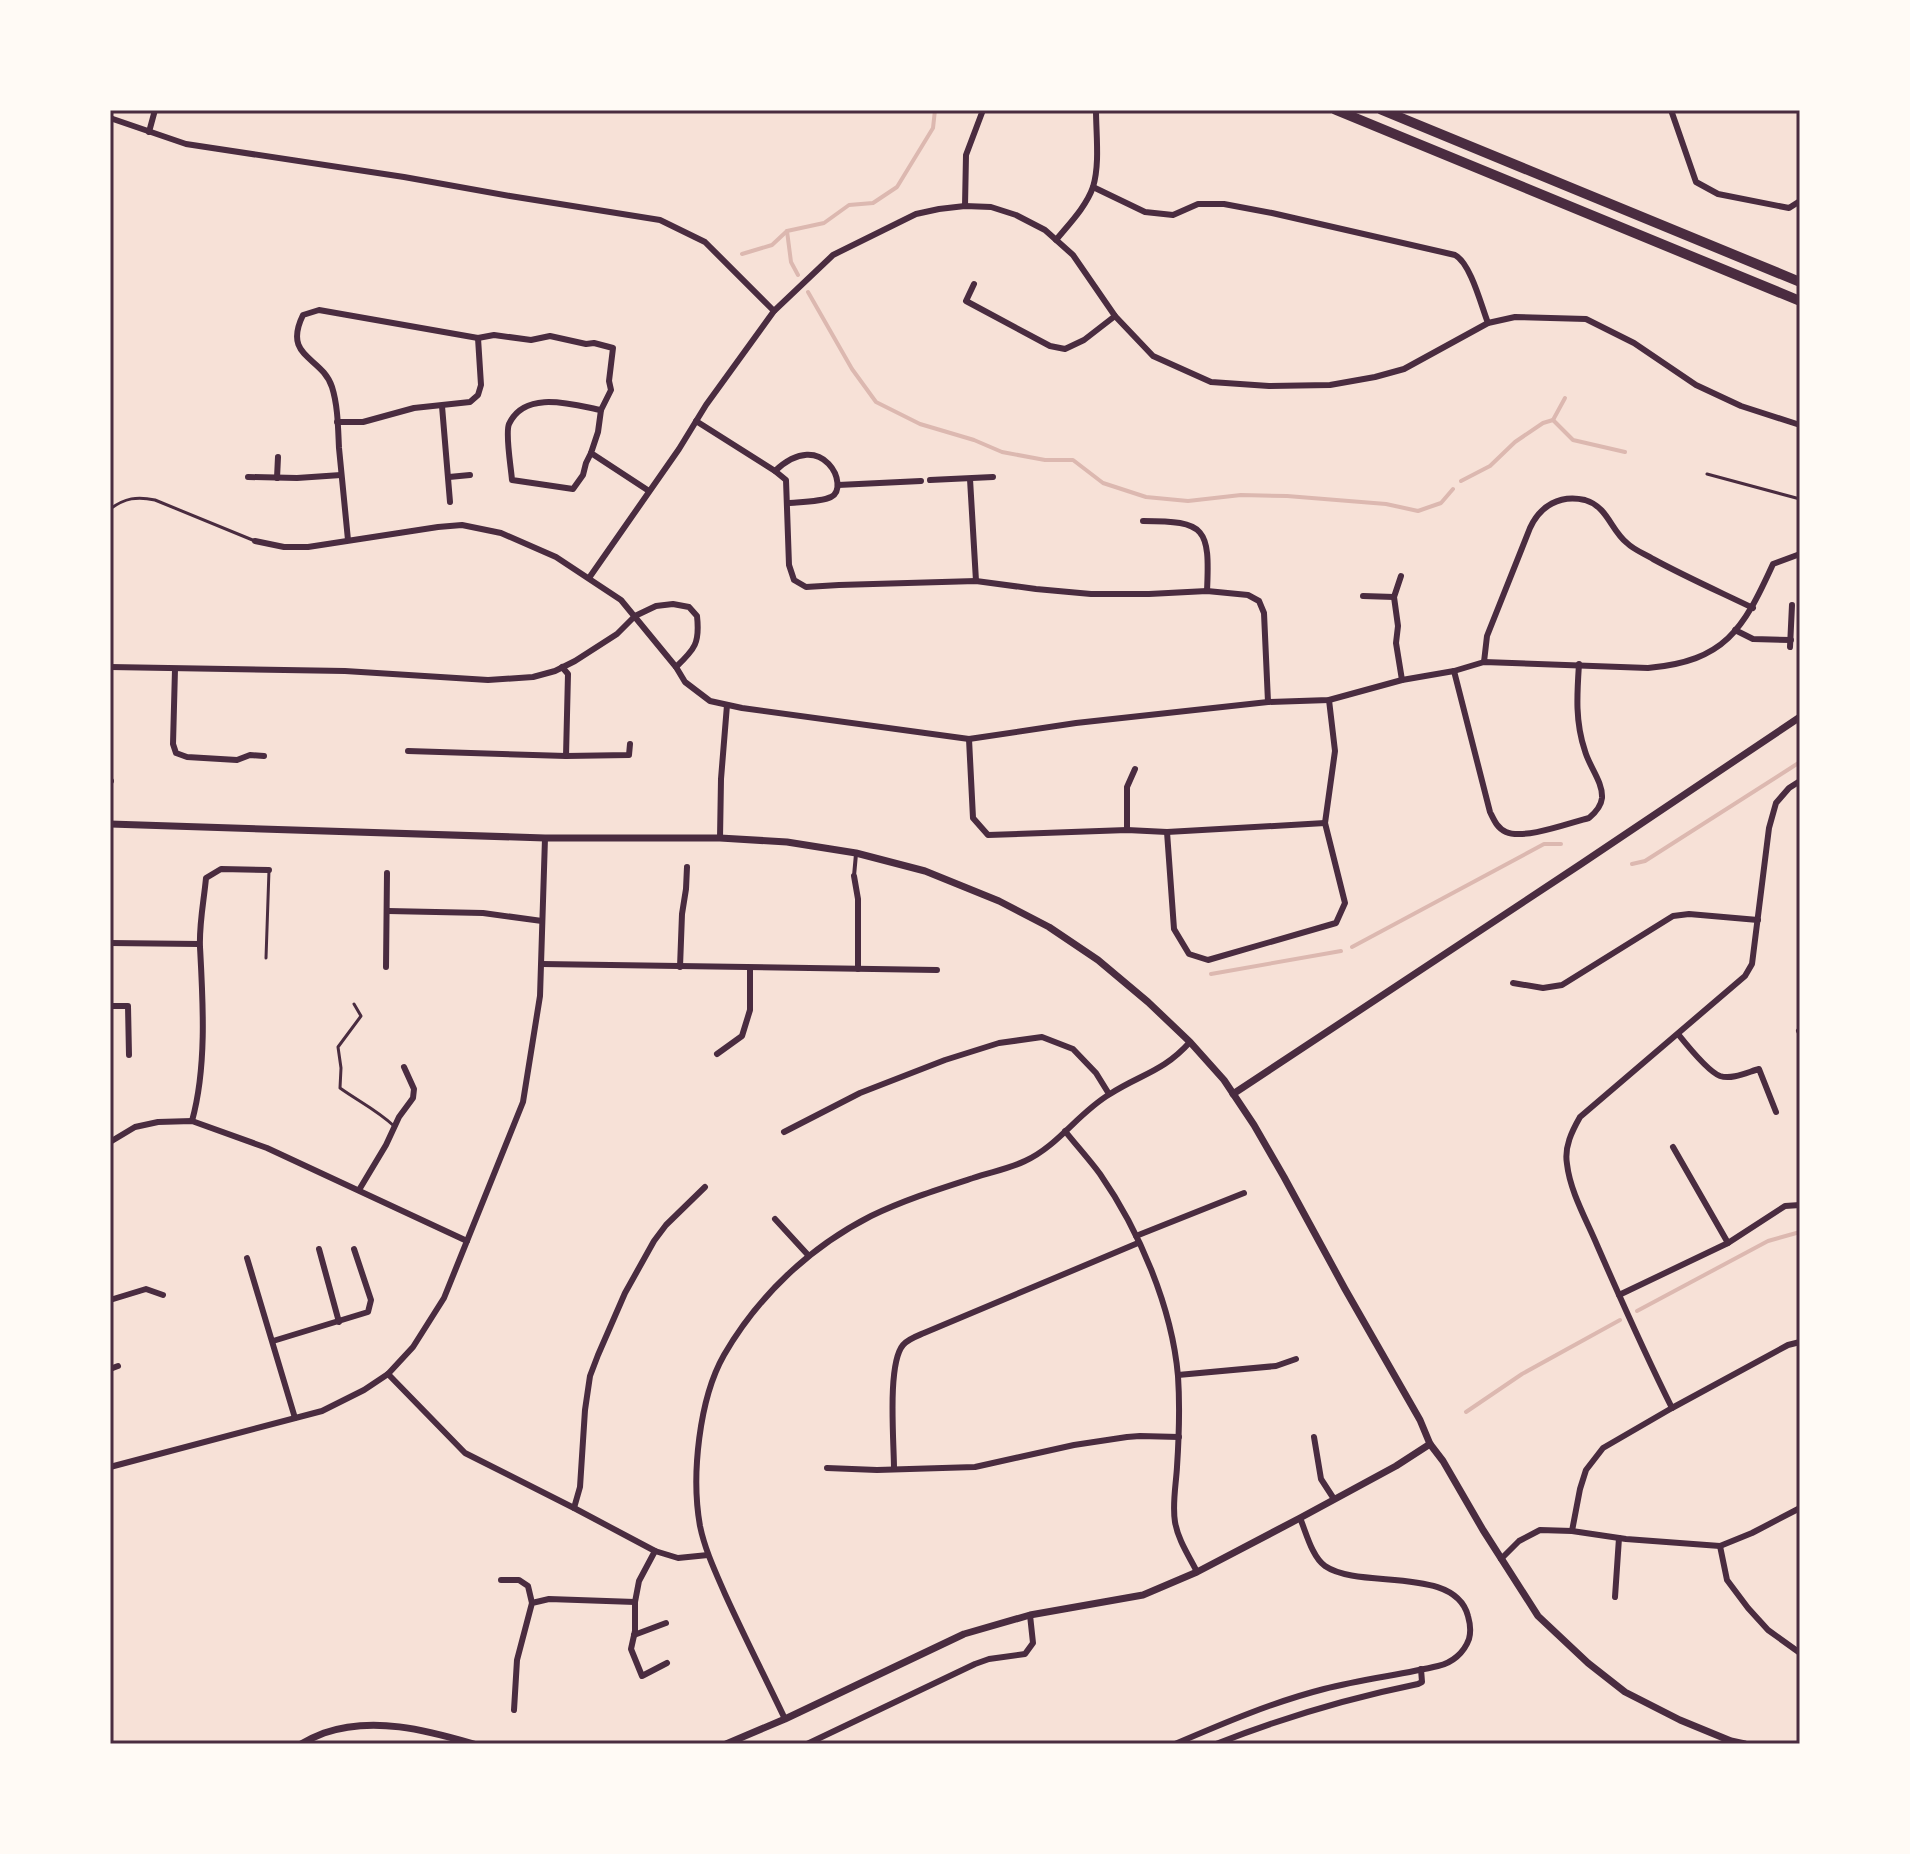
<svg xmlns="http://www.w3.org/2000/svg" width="1910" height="1854" font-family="'Noto Sans',sans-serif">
  <rect width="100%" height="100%" fill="#f7e1d7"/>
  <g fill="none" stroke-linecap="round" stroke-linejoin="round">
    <g stroke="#dcb8b0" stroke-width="4">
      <path d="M787,231L791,262L798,275"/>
      <path d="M742,254L772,245L787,231L824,223L849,205L873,203L897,187L933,128L935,110"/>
      <path d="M808,292L852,369L876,402L920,424L974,440L1002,452L1045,460H1073L1103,483L1146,497L1188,501L1241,495L1287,496L1386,504L1418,511L1441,503L1453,489"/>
      <path d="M1553,420L1565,398"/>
      <path d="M1461,481L1490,466L1515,442L1543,423L1553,420L1573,440L1625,452"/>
      <path d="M1632,864L1645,861L1800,762"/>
      <path d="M1352,947L1544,844H1561"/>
      <path d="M1211,974L1341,951"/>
      <path d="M1637,1311L1768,1241L1800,1232"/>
      <path d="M1466,1412L1522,1374L1620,1320"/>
    </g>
    <g stroke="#4a2c40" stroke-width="3">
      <path d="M1707,474L1800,499"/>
      <path d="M110,509C125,498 137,496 155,500L255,541"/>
      <path d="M266,958L269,870"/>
      <path d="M354,1004L361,1016L338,1047L341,1068L340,1088C358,1101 377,1110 394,1126"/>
    </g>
    <path stroke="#4a2c40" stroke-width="4" d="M854,876L856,854"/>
    <g stroke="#4a2c40" stroke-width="6">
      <path d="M1671,110L1696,182L1718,194L1789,208L1800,201"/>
      <path d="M110,118L186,144L404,177L510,196L660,220L705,242L774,311"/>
      <path d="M149,132L155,110"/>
      <path d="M1093,187L1145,212L1173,215L1198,204H1224L1272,213L1455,255C1471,264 1481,305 1488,323"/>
      <path d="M965,206L966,155L983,110"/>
      <path d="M1056,240C1069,224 1086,207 1093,187C1100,164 1096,134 1096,110"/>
      <path d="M974,284L966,301L1050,346L1065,349L1084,340L1115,316"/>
      <path d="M442,406L450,502"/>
      <path d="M696,421L775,471L786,480L789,565L794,580L806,587L839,585L976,581L1036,589L1091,594H1149L1207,591L1248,595L1259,601L1264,613L1268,702"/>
      <path d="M337,422H363L414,408L470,402L478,395L481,385L478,338"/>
      <path d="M591,453L586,463L583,475L573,489L512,480C511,467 505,433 509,424C525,389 574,405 601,410"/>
      <path d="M775,471C823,426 851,488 831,497C821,502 799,502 788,503"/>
      <path d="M248,477L297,478L341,475"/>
      <path d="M449,477L470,475"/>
      <path d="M277,478L278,457"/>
      <path d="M970,479L976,581"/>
      <path d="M930,480L993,477"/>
      <path d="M838,485L921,481"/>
      <path d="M1143,521C1206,521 1210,528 1207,591"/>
      <path d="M348,540C345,509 342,479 339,448C338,428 338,406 332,387C322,356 282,358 303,315L319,310L478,338L494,335L531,340L550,336L586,344L594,343L613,348L609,381L611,390L601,410L598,432L591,453L649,491"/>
      <path d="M255,541L284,547H308L438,527L462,525L501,533L556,557L621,600L676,667L685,682L710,701L742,708L969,739L1076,723L1268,702L1329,700L1402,680L1454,671L1484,662L1648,668C1725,661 1743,630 1773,564L1800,554"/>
      <path d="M1401,576L1394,597L1398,626L1396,643L1402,680"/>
      <path d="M589,578L679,449L706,405L774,311L833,255L916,214L939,209L965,206L991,207L1016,215L1045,230L1073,255L1115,316L1153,356L1211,382L1269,386L1330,385L1375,377L1404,369L1488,323L1515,317L1586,319L1634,343L1696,385L1741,406L1800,425"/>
      <path d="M1363,596L1394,597"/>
      <path d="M1735,630L1753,639L1791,640"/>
      <path d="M1790,647L1792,605"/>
      <path d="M1484,662L1487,636L1530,528C1540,506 1560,494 1585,500C1608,507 1610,529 1627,543C1634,550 1645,554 1653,559C1686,577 1720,592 1753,608"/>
      <path d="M110,667L345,671L488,680L533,677L555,671L575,661L617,634L635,616L656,606L673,604L689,607L697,616C700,643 695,649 676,667"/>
      <path d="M562,667L568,674L566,756"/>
      <path d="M175,669L173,744L176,753L187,757L237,760L250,755L264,756"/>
      <path d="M1454,671L1490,812C1494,820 1497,828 1506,832C1524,840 1569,823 1589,818C1595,813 1601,807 1602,798C1603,782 1589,766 1585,751C1575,722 1577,694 1579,664"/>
      <path d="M969,739L973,818L988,835L1127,830L1167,832L1325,823"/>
      <path d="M408,751L566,756L629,755L630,744"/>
      <path d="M110,781H111"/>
      <path d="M1127,830V787L1135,769"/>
      <path d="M1167,832L1174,929L1189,954L1208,960L1336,923L1345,903L1325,823L1335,751L1329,700"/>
      <path d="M720,838L721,779L727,705"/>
      <path d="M854,876L858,899V969"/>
      <path d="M388,911L483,913L542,921"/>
      <path d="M110,943L199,944"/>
      <path d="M542,964L937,970"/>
      <path d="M386,967L387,873"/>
      <path d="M680,967L682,914L686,889L687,867"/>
      <path d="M1513,983L1543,988L1562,985L1673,916L1689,914L1758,920"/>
      <path d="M110,1006H128L129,1055"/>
      <path d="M1799,1031L1800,1033"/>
      <path d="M1678,1034C1686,1044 1709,1072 1720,1076C1732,1080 1748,1072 1759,1069L1776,1112"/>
      <path d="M717,1054L742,1036L750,1010V968"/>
      <path d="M192,1121C207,1067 203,1002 200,947C199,924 204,900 206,878L221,869L269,870"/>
      <path d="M1065,1131C1076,1145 1089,1159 1100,1174C1139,1230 1172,1307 1178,1376C1180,1406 1179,1437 1177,1467C1176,1485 1172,1504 1175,1522C1178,1540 1189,1556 1197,1572"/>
      <path d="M784,1132L860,1093L945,1060L999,1043L1042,1037L1073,1049L1096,1073L1109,1094"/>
      <path d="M110,1142L135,1127L158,1122L192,1121L267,1148L467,1241"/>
      <path d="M1673,1147L1728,1243"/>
      <path d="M359,1190L386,1145L399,1117L413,1098L414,1089L404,1067"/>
      <path d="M775,1219L808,1255"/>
      <path d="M1136,1236L1244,1193"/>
      <path d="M319,1249L339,1322"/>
      <path d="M247,1258L295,1418"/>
      <path d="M1619,1295L1728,1243L1785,1206L1800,1205"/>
      <path d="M110,1300L146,1289L163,1295"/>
      <path d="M273,1341L368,1312L371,1300L354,1249"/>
      <path d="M110,1369L118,1366"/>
      <path d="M388,1374L465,1453L574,1508L655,1551L678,1558L708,1555"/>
      <path d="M1178,1375L1276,1366L1296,1359"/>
      <path d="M1672,1408C1645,1354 1621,1300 1597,1245C1586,1219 1570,1191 1567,1164C1564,1147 1572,1131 1580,1117L1745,976L1752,964L1769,828L1776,803L1789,788L1800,781"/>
      <path d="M1314,1437L1321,1479L1334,1499"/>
      <path d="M110,1467L322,1411L364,1390L388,1374L413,1347L444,1298L523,1102L540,996L545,838"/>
      <path d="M827,1468L877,1470L975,1467L1074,1445L1127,1437L1140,1436L1179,1437"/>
      <path d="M894,1469C894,1442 887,1364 903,1345C908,1339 917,1336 924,1333L1138,1243"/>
      <path d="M574,1508L580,1487L585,1410L590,1376L598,1355L625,1293L654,1241L666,1225L705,1187"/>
      <path d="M1572,1531L1580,1489L1586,1470L1603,1448L1672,1408L1788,1345L1800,1342"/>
      <path d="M1720,1546L1727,1580L1748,1608L1768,1630L1800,1653"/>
      <path d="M655,1551L639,1581L635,1602V1631L631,1649L642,1676L667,1663"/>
      <path d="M1501,1559L1519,1541L1540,1530L1572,1531L1626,1539L1720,1546L1752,1533L1800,1508"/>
      <path d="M501,1580H519L528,1586L532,1603"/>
      <path d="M1615,1597L1619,1538"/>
      <path d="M634,1635L666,1623"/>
      <path d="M514,1710L517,1660L532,1603L549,1599L635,1602"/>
      <path d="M785,1719C765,1677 744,1636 725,1594C715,1571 705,1550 700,1526C691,1476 699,1399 724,1355C758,1296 810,1247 871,1216C904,1200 939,1189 973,1178C990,1172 1009,1169 1025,1161C1058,1146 1079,1112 1110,1094C1141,1074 1163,1072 1190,1042"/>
      <path d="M807,1744L975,1664L989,1659L1025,1654L1033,1643L1030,1615"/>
      <path d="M1175,1744C1224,1723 1273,1702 1324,1689C1362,1679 1400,1675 1438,1666C1452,1663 1464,1653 1469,1639C1471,1632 1470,1623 1468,1616C1455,1565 1360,1590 1325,1566C1312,1557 1306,1532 1300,1518"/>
      <path d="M1216,1744C1282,1718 1349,1698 1418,1684L1422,1682L1421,1669"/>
    </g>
    <g stroke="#4a2c40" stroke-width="7">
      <path d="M110,824L545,838H720L787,842L856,853L925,871L999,901L1049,927L1098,960L1148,1002L1190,1042L1224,1080L1254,1125L1284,1177L1345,1289L1420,1420L1430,1444L1443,1461L1483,1530L1538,1616L1588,1663L1625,1692L1680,1720L1731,1741L1745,1744"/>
      <path d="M1233,1094L1581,864L1800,717"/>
      <path d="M301,1744C308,1740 316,1736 324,1733C373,1716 426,1730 474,1744"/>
      <path d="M726,1744L785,1719L964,1634L1030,1615L1143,1595L1197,1572L1300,1518L1396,1466L1430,1444"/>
    </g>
    <g stroke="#4a2c40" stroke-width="10">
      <path d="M1336,110L1800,301"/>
      <path d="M1382,110L1800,282"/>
    </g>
  </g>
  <rect width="1910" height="1854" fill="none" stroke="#fffaf5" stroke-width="224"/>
  <rect x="112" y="112" width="1686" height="1630" fill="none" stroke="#4a2c40" stroke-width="3"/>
</svg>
